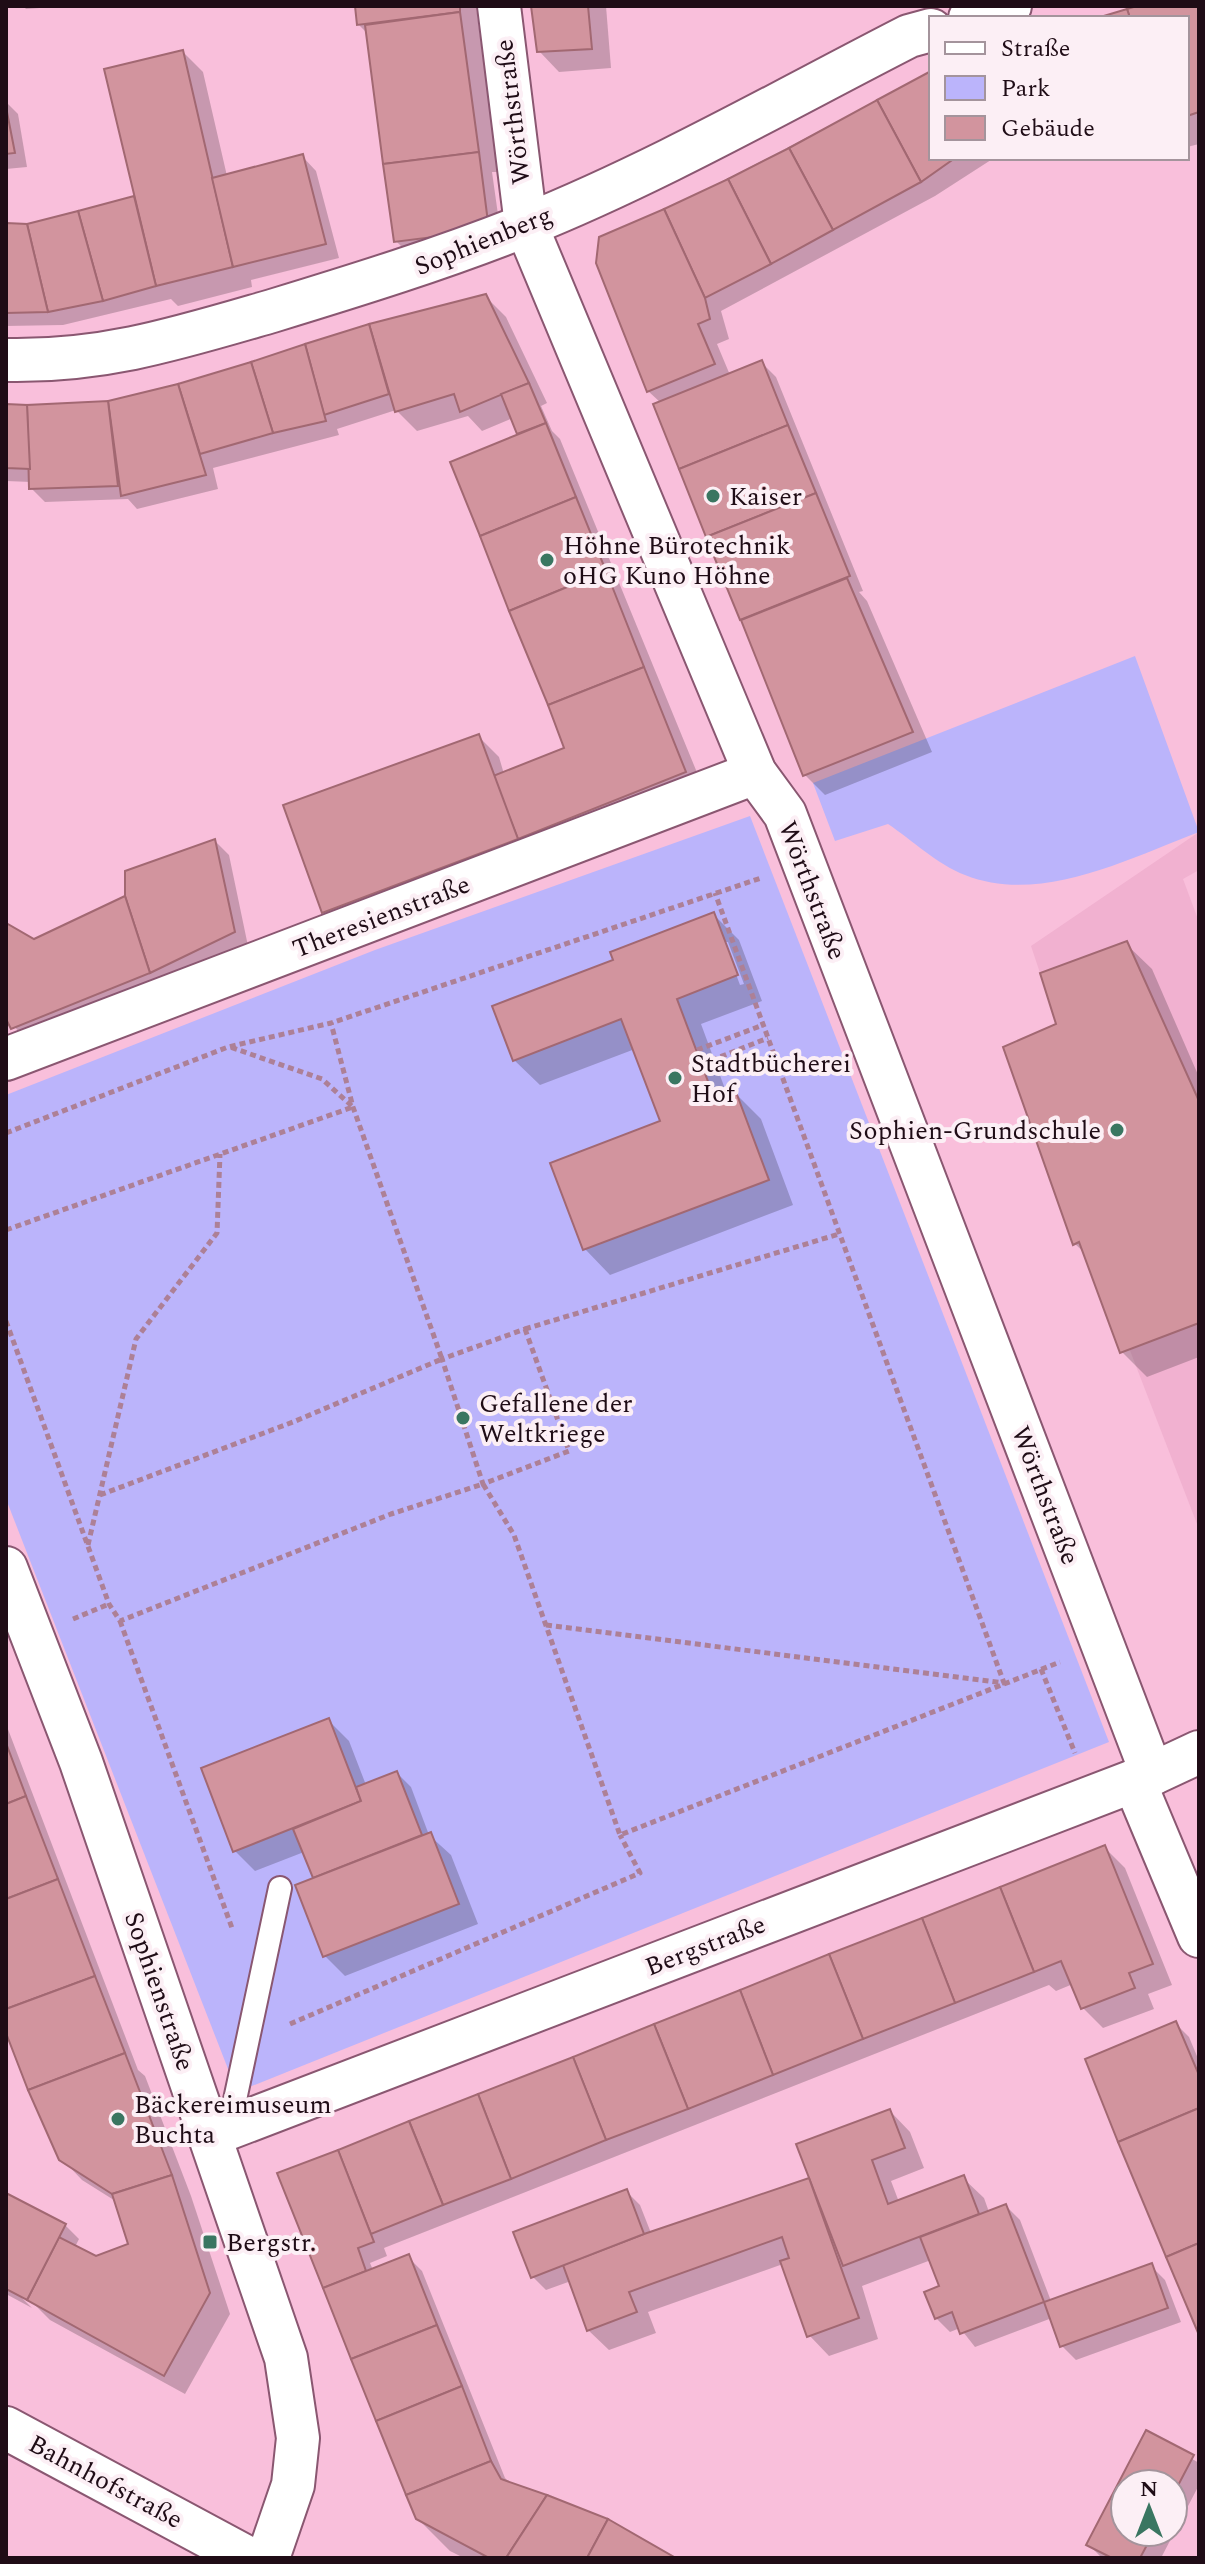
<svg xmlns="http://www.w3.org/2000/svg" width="1205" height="2564" font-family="Spectral,serif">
  <rect width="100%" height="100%" fill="#f9bfdb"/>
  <g fill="#f1b1d0">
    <path d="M1199,832V870L1183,879L1199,922L1197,1102L1127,942L1040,973L1031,946Z"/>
    <path d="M1199,1323V1529L1129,1348Z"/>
  </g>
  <g fill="#bbb4fb">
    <path d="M1135,656L1199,832C1128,859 1040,905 965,875C938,865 912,840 888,824L835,841L813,783Z"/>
    <path d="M750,816L1109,1742L237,2092L6,1499V1095L375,950Z"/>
  </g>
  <g fill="#0003" fill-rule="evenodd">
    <path d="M23,6H67L26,9Z"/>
    <path d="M357,6H476L498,172H492L502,243L410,255L396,241L368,34L359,25Z"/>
    <path d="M533,6H606L611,68L559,72L539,51Z"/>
    <path d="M1144,6H1199V144L1187,147V18H1104Z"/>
    <path d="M183,52L203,72L227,176L302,156L316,171L339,258L251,280L252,287L178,306L171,299L63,325L6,326V225L27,226L136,197Z"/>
    <path d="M931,73V158H994L935,196L721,311L729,339L717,344L730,375L762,363L776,377L863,591L859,592L867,601L932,752L825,795L805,775L655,406L661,403L648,391L665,211Z"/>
    <path d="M6,102L18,114L27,167L6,169Z"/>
    <path d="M485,296L506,317L547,403L541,406L552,431L560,439L705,792L344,932L323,912L479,737L499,757L504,774L567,749L521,435L513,418L482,431L468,416L417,431L396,410L337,429L339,435L213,468L218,489L137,509L128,499L45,502L31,488V482L6,481V406L108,403L178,386L370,326Z"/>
    <path d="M215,841L229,855L248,946L33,1048L6,1017V925L34,941L127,898Z"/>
    <path d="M714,915L739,940L762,1001L701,1024L728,1097L736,1094L761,1119L793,1205L610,1275L585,1249L663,1122L635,1049L540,1085L514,1060L616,962ZM724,942H728L744,984L740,985Z"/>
    <path d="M1126,944L1152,969L1199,1077V1357L1147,1377L1122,1352L1086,1254L1075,1244L1058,1025Z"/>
    <path d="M329,1721L349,1741L366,1785L397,1773L411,1787L429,1835L451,1855L478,1924L345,1976L325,1956L317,1879L304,1852L255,1871L235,1851Z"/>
    <path d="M6,1724L138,2070L145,2076L191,2196L230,2314L185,2394L50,2320L28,2298H22L32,2308L6,2294V2195L65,2225L79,2239L75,2247L96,2258L131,2246L117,2202L82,2180L61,2158L6,2027Z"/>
    <path d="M1105,1848L1125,1868L1172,1985L1148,1994L1154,2009L1103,2028L1083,2008L1073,1984L1056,1991L1049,1985L384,2248L387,2256L370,2263L373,2270L408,2257L422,2271L505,2478L512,2485L608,2521L677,2558H464L450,2551L417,2518L280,2174Z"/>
    <path d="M1175,2023L1189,2037L1199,2061V2327Z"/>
    <path d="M890,2111L910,2132L924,2168L891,2181L899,2202L963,2178L984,2198L989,2212L1006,2206L1020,2220L1051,2301L1151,2266L1165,2280L1181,2322L1076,2360L1062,2346L1052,2318L975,2347L960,2328L950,2332L936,2318L941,2287L931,2260L862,2286L878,2339L829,2356L809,2335L783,2264L648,2312L656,2333L609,2350L588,2330L571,2281L546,2290L532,2276L626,2191L640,2205L651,2233L812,2179Z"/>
    <path d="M1147,2432L1199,2463V2485L1161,2558H1102L1089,2545ZM1125,2484H1173V2532H1125Z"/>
  </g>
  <g fill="#d2949e" stroke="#a26872" stroke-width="2">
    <path d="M355,6H460V12L357,25Z"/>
    <path d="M531,6H588L592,49L537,52Z"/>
    <path d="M1137,6H1199V112L1187,116V18H1130L1127,9Z"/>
    <path d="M1127,9L1130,18H1097Z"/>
    <path d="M460,12L479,152L383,164L365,25Z"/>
    <path d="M183,50L233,267L156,286L104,69Z"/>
    <path d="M931,71V158H955L921,182L877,100Z"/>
    <path d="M877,100L921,182L833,230L789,148Z"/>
    <path d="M6,107L15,153L6,154Z"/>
    <path d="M789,148L833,230L771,264L728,179Z"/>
    <path d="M479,152L489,230L394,242L383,164Z"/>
    <path d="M303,154L326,244L233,267L212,178Z"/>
    <path d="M728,179L771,264L705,298L664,209Z"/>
    <path d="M134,196L156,286L103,301L78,211Z"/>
    <path d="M664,209L705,298L710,319L698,324L715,364L647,392L596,263L599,237Z"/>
    <path d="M78,211L103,301L48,312L27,224Z"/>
    <path d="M6,223L27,224L48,312L6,313Z"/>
    <path d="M486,294L529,383L460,412L454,394L395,412L369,324Z"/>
    <path d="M369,324L389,394L324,415L305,344Z"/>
    <path d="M305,344L326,421L273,433L251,362Z"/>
    <path d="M762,360L788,425L679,469L653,404Z"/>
    <path d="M251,362L273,433L200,454L178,384Z"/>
    <path d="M529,383L546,423L517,434L501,394Z"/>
    <path d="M178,384L206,475L121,496L108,401Z"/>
    <path d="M108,401L118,486L29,489L27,405Z"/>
    <path d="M6,404L27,405L30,469L6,468Z"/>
    <path d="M546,423L576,497L480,536L450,462Z"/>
    <path d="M788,425L816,493L706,537L679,469Z"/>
    <path d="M816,493L850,576L740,620L706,537Z"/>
    <path d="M576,497L606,571L509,611L480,536Z"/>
    <path d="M606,571L644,667L548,705L509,611Z"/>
    <path d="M847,578L913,732L803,776L741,620Z"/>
    <path d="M644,667L686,772L518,839L493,776L564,748L548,705Z"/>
    <path d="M479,734L518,839L322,913L283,805Z"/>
    <path d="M215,839L235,932L150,973L125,896V871Z"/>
    <path d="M125,896L150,973L11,1029L6,1019V923L34,939Z"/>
    <path d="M714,912L738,975L677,999L715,1100L736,1092L769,1180L583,1250L550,1163L660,1121L621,1019L513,1061L492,1006L613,960L610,952Z"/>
    <path d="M1127,941L1199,1101V1323L1120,1353L1079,1242L1073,1245L1003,1047L1056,1024L1040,973Z"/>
    <path d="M329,1718L361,1801L233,1852L201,1768Z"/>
    <path d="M6,1743L26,1796L6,1804Z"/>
    <path d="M397,1771L422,1835L313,1878L293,1829L361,1801L356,1787Z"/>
    <path d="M26,1796L58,1879L6,1899V1804Z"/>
    <path d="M431,1832L459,1904L323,1957L295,1885Z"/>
    <path d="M1105,1845L1153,1964L1129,1973L1135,1988L1081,2009L1061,1961L1034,1972L1000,1887Z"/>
    <path d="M58,1879L95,1976L6,2009V1899Z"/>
    <path d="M1000,1887L1034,1972L955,2003L922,1918Z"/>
    <path d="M922,1918L955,2003L863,2039L829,1954Z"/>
    <path d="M829,1954L863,2039L773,2075L740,1990Z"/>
    <path d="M95,1976L125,2053L28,2090L6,2033V2009Z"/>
    <path d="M740,1990L773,2075L688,2109L654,2024Z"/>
    <path d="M1176,2021L1199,2075V2108L1118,2142L1085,2059Z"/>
    <path d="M654,2024L688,2109L606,2140L573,2057Z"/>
    <path d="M125,2053L172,2175L112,2194L59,2160L28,2090Z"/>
    <path d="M573,2057L606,2140L511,2179L478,2094Z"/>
    <path d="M478,2094L511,2179L443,2205L409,2121Z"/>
    <path d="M1199,2108V2243L1166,2257L1118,2142Z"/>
    <path d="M890,2109L905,2148L872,2160L888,2204L964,2175L979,2214L843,2266L796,2144Z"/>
    <path d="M409,2121L443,2205L371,2234L338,2150Z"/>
    <path d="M338,2150L374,2242L358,2248L366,2271L323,2288L277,2173Z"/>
    <path d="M172,2175L210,2293L164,2376L27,2300L59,2237L96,2256L128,2244L112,2194Z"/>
    <path d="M809,2178L859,2318L807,2337L780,2261L789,2258L782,2237L629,2292L637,2312L587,2331L563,2265L644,2234Z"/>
    <path d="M627,2189L644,2234L531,2278L513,2232Z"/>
    <path d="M6,2193L66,2224L27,2300L6,2289Z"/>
    <path d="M1006,2204L1044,2302L960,2334L952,2312L935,2319L924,2292L939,2286L920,2237Z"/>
    <path d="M1199,2243V2335L1166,2257Z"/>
    <path d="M409,2254L437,2325L351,2359L323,2288Z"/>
    <path d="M1152,2263L1168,2308L1060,2347L1044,2302Z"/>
    <path d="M437,2325L462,2386L376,2421L351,2359Z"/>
    <path d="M462,2386L491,2461L406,2495L376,2421Z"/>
    <path d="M1146,2430L1194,2455L1173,2495V2484H1125V2532H1154L1140,2558H1112L1086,2545Z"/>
    <path d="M491,2461L501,2479L547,2495L506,2558H489L416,2519L406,2495Z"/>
    <path d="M547,2495L608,2519L587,2558H506Z"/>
    <path d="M608,2519L674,2557L673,2558H587Z"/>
  </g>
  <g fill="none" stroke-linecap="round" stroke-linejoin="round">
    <defs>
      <path id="lane" d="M229,2128L280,1888"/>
      <g id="street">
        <path d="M499,6L526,225L755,773L785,814L1152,1774"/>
        <path d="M970,18L1010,6"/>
        <path d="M6,360C104,362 179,338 272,311C357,285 441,259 524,226C656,173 782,101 909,36L931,30"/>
        <path d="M6,1059L755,773"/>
        <path d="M6,1568L81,1762L286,2358L298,2438L293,2485L268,2558"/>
        <path d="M1134,1781L1199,1936"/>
        <path d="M211,2135L1152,1774L1199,1752"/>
        <path d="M6,2428L248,2558"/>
      </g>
    </defs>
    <use href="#lane" stroke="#8a5771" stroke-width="26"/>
    <use href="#street" stroke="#8a5771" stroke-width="46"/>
    <g stroke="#ad8096" stroke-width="5" stroke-dasharray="6 4" stroke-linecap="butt">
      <path d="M697,1050L763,1025"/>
      <path d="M702,1064L768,1038"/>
      <path d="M6,1133L228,1047L331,1023L761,878"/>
      <path d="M6,1230L353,1107L322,1079L230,1047"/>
      <path d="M6,1321L109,1604L120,1621L391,1514L483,1484L514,1535L620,1835L1060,1662"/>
      <path d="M525,1329L569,1451L483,1484L442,1359Z"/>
      <path d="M525,1329L839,1234"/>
      <path d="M100,1495L293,1422L442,1359L353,1107L331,1023"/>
      <path d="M88,1545L136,1339L217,1233L220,1154"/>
      <path d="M73,1619L109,1604"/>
      <path d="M120,1621L232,1928"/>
      <path d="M546,1625L1004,1683L715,893"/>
      <path d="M1041,1669L1075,1753"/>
      <path d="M290,2024L640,1873L620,1835"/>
    </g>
    <use href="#lane" stroke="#fff" stroke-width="22"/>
    <use href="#street" stroke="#fff" stroke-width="42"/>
  </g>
  <g fill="#3a7661" stroke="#fceff5" stroke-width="3">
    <circle cx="713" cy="496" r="8"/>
    <circle cx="547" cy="560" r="8"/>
    <circle cx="675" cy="1078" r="8"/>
    <circle cx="1117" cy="1130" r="8"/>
    <circle cx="463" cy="1418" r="8"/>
    <circle cx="118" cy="2119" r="8"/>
    <rect x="202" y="2234" width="16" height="16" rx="4"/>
  </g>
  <g text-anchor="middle" stroke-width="8" stroke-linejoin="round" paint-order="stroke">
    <g font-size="26" fill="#1f0c16" stroke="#fceff5">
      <text transform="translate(512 112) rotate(-97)" y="9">Wörthstraße</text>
      <text transform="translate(483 240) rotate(-22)" y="9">Sophienberg</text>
      <text transform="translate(813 890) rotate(69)" y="9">Wörthstraße</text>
      <text transform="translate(381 916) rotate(-21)" y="9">Theresienstraße</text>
      <text transform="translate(1046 1495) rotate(69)" y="9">Wörthstraße</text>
      <text transform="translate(705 1945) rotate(-21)" y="9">Bergstraße</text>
      <text transform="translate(160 1991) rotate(71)" y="9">Sophienstraße</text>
      <text transform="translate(106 2481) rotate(28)" y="9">Bahnhofstraße</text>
    </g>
    <g font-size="26" fill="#1f0c16" stroke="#fceff5" text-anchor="start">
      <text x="729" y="505">Kaiser</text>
      <text x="563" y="554">Höhne Bürotechnik<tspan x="563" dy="30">oHG Kuno Höhne</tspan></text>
      <text x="691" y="1072">Stadtbücherei<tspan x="691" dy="30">Hof</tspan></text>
      <text x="1101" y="1139" text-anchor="end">Sophien-Grundschule</text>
      <text x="479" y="1412">Gefallene der<tspan x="479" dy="30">Weltkriege</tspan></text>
      <text x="134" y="2113">Bäckereimuseum<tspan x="134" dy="30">Buchta</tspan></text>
      <text x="226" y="2251">Bergstr.</text>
    </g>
  </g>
  <rect width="1205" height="2564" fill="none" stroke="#1f0c16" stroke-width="16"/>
  <rect x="929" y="16" width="260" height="144" fill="#fceff5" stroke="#a4949c" stroke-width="2"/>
  <rect x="945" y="42" width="40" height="12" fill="#ffffff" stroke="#a4949c" stroke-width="2"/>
  <text x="1001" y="56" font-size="24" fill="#1f0c16">Straße</text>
  <rect x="945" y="76" width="40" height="24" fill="#bbb4fb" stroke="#a4949c" stroke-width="2"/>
  <text x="1001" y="96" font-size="24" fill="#1f0c16">Park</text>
  <rect x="945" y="116" width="40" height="24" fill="#d2949e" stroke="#a4949c" stroke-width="2"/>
  <text x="1001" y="136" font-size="24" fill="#1f0c16">Gebäude</text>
  <g transform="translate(1149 2508)"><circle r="38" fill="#fceff5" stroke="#a4949c" stroke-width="2"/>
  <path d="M0-6L14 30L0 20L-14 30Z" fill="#3a7661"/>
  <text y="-12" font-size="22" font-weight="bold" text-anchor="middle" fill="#1f0c16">N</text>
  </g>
</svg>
